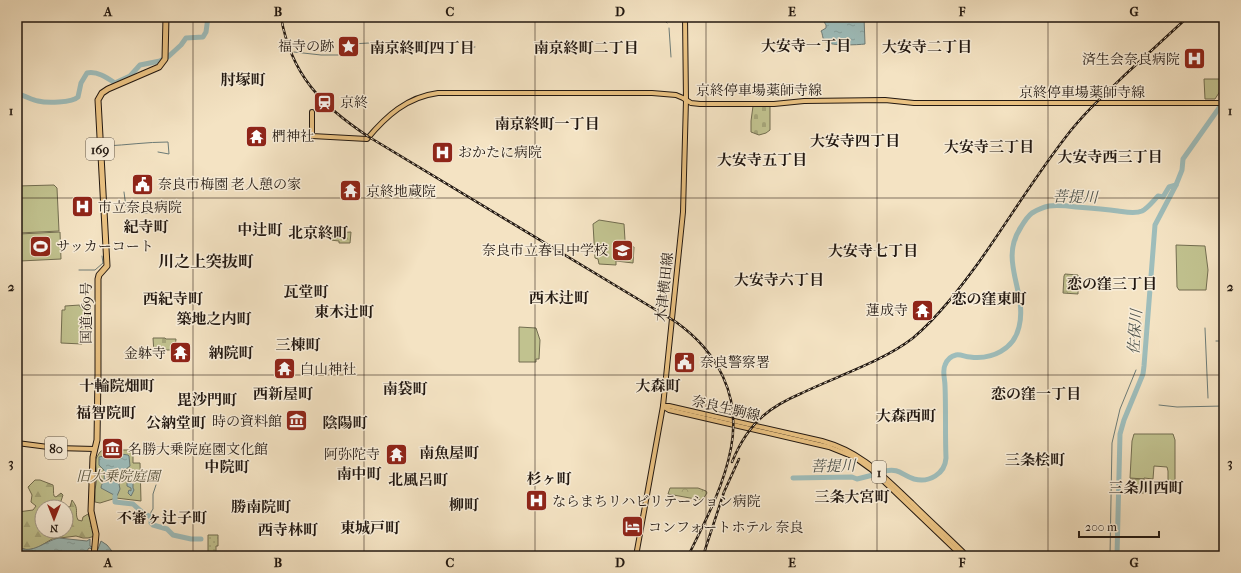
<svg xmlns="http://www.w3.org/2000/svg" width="1241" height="573" font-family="'IM FELL French Canon','Noto Serif JP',serif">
  <defs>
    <pattern id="grass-dots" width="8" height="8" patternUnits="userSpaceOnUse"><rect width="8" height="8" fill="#c1c28f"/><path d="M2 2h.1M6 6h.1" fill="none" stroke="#a6a67a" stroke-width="1.8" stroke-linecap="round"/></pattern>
    <pattern id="forest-firs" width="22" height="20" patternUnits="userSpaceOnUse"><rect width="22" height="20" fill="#c1c28f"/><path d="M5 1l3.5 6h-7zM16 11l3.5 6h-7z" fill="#a6a67a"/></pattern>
    <pattern id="cemetery-stones" width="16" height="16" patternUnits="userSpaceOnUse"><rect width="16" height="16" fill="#c1c28f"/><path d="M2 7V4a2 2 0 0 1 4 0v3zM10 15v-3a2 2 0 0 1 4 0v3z" fill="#a6a67a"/></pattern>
    <pattern id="park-crowns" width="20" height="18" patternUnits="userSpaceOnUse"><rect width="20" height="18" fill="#c1c28f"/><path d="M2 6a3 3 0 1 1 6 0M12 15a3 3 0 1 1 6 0" fill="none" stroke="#a6a67a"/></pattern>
    <pattern id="water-ripples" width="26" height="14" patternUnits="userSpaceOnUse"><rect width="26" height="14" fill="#9ebdbb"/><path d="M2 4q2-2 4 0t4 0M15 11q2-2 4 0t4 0" fill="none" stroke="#88a2a0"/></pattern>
  </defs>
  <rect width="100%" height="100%" fill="#f4e3c3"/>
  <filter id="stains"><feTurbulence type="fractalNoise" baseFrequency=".005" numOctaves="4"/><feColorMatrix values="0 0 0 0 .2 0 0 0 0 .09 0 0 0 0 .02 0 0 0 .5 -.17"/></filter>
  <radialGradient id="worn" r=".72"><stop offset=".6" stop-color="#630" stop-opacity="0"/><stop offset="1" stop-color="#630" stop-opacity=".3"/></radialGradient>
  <path fill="url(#grass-dots)" stroke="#726d50" d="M208,535H218V546H216V553H208Z"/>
  <path fill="url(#forest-firs)" stroke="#726d50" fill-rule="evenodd" d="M35,480H40L53,485C54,489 53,493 54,496L56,497L61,493L63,495L61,501V505L70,507L72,500C80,510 74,512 78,520L82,521L83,517L88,514L94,528L95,536L88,538H83L76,536L52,539L37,548L28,550L17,547L18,512L33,510L36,506L31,502L32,495L28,487ZM42,507H66V531H42Z"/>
  <g fill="url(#cemetery-stones)" stroke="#726d50">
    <path d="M753,106H770V130L766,133L759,135L751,132V121Z"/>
    <path d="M153,338H165L166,339H176L175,348L170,350H160L159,353H154Z"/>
  </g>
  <g fill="url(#park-crowns)" stroke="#726d50">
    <path d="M351,232L350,243H339V241L330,240V238L332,237L333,233Z"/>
    <path d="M1065,274L1078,275V294L1063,293L1064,276Z"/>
    <path d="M670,488H698L706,491L707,493L703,499L701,500L668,494Z"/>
  </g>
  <g fill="#c1c28f" stroke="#726d50">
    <path d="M1204,79H1224V85L1215,99H1205Z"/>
    <path d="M54,185L57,188L59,231L19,233L17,186Z"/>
    <path d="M599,220L624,224L625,240L627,245L634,247L633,263L616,261V265L599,264L598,259L595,258L593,224Z"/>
    <path d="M60,232L61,259L20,261L19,234Z"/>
    <path d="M1176,245L1205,246L1208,270L1206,290H1179L1177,287Z"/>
    <path d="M82,304H86V307H89L88,329H86L85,335H83L82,344L61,343L62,310H65V306L80,305V307H82Z"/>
    <path d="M519,327L536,328L540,340L539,359H536V362H519Z"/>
    <path d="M1134,434H1173L1175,440V481H1168V471L1167,467L1154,466L1153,479L1144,478V493H1130V479H1144L1130,478L1132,441Z"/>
    <path d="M104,449V453L115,452V450H130V451H133V463H140L141,501L116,498L100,503L95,502V490L97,477L95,460L100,452Z"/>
  </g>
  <g fill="url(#water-ripples)" stroke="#6c7b77">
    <path d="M821,17H864L865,44C857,45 832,46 826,42C822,40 823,34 821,31L826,28V25Z"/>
    <path d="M121,454L128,455L129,456L130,466L125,470L122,471L121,473L125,474L129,479V475L132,473L131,475L133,478L131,480L133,481V488L134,490L131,496L128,493L129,490L131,491V488L127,486V480L123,475H121L120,483L119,484L120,489L117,496L114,495L101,488C101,484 103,484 104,480C105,476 103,474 104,470L99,465V457L110,455L119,457Z"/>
    <path d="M59,538L87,541L90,539V546L98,549L101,541L107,545L116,556H99V552L97,550L89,548L88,549L87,556H55L53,552C41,550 29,554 17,550V547C33,555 44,541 59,538Z"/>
  </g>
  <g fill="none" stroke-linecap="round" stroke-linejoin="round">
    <g stroke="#6c7b77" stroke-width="1">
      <path d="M665,17L664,20L667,23"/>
      <path d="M669,28L671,57"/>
      <path d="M466,48L475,47"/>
      <path d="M294,52L321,55H338"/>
      <path d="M348,55V47L351,44L387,42L388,45L417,51L432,53"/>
      <path d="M106,146C127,145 147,142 168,142L169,154L158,152"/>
      <path d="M124,192L126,207L128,211L134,212L147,213"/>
      <path d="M79,270H95L103,263L102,256"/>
      <path d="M1205,328L1208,398"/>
      <path d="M1216,341H1224"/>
      <path d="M1159,405L1177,407L1224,406"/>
      <path d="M151,517V512L153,509V494L156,485"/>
      <path d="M1171,553L1202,554"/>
      <path d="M1110,556L1112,443L1120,409L1136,370"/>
    </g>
    <g stroke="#9ebdbb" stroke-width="5">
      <path d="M17,94C25,95 31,100 38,101C46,103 72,103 78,97L81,83L87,73C97,71 106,77 115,83L130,76L140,65L160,61L169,56L181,45L186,38L203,37L206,32L208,17"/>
      <path d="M885,471C900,468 901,475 914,479C929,483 945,474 946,458C945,434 946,410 945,386C945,379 942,371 945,365C947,360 951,356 956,355C961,354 965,357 970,357C992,360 1014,349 1019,327C1028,292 998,261 1021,227C1024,222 1028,216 1032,213C1037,210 1044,207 1049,206C1058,205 1068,206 1076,207C1090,208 1104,209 1118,211C1126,212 1135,214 1142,211C1148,208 1153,201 1158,196L1163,197L1169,187L1176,185"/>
      <path d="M793,478L852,477L857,479L873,475"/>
      <path d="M115,496V502L133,504L143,513L151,517V523L153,525L167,529L173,535L191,539H201"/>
      <path d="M1117,556L1120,434L1124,420L1143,374L1144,366L1155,225L1176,185L1182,170L1183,159L1224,101"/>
    </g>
    <defs>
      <g id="major">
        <path d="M312,112V136L367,139C386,116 407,97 438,93H652L676,95L683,98L691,103L700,104H774L804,101L885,100L914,103H1224"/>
        <path d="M663,406H669L822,441C862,452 883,476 912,503C930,521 949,538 967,556"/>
        <path d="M664,407L669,410L829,447L854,457L872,470L962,556"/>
        <path d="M17,443L56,448L95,449"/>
        <path d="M636,556L663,406L683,212L686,100L685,17"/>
      </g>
      <path id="highway" d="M94,556L96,534L91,511L93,457L97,440L98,373V279L99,275L107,266L98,100L102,93L108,89L159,67L165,59L166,17"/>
    </defs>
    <use href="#major" stroke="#221811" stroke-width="6"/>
    <use href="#highway" stroke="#221811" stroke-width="7"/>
    <use href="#major" stroke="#eac282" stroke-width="4"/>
    <use href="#highway" stroke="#eac282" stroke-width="5"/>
    <defs>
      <g id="rail">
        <path d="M281,17C291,75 322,106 369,137L676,322C718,352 741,396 731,448C724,486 705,522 688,556"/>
        <path d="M732,462C739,445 749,428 763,416C774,406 788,399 802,393C837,376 882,362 913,338C938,317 960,288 979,262C1008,221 1034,178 1065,138C1083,114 1106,93 1128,72C1148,54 1168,35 1188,17"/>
        <path d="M703,556L724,492L739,459"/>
      </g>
    </defs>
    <use href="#rail" stroke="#221811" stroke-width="2.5"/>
    <use href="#rail" stroke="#f8edd8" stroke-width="1" stroke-dasharray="3" stroke-linecap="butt"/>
  </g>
  <path fill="none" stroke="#221811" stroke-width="1" stroke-opacity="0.55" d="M193,17V556M364,17V556M535,17V556M706,17V556M877,17V556M1048,17V556M17,198H1224M17,375H1224"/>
  <defs>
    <symbol id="sight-square" viewBox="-11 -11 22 22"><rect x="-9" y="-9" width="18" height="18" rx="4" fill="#8f2418" stroke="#f8edd8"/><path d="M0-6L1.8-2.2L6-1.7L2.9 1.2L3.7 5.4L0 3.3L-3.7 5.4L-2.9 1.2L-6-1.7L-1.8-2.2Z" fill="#fff"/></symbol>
    <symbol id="hospital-square" viewBox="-11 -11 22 22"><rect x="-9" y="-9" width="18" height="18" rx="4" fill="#8f2418" stroke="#f8edd8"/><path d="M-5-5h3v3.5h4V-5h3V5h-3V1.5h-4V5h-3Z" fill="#fff"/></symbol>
    <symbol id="station-square" viewBox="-11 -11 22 22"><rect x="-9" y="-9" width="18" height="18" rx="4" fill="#8f2418" stroke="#f8edd8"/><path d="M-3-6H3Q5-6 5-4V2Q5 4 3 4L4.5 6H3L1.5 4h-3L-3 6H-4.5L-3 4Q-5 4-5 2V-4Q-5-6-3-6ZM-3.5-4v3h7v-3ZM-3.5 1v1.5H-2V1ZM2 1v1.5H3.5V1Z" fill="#fff"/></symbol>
    <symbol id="temple-square" viewBox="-11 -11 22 22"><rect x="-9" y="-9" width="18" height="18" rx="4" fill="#8f2418" stroke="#f8edd8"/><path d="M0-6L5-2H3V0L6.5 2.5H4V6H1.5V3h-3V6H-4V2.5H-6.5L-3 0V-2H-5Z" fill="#fff"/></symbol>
    <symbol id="civic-square" viewBox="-11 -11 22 22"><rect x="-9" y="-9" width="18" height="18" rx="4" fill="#8f2418" stroke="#f8edd8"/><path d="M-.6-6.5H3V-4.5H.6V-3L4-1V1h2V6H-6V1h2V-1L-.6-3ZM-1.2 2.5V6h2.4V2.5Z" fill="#fff"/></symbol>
    <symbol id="stadium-square" viewBox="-11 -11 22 22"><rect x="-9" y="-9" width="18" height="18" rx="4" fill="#8f2418" stroke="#f8edd8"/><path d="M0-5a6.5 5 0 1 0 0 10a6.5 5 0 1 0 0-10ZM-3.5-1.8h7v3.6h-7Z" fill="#fff"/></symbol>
    <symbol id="school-square" viewBox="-11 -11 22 22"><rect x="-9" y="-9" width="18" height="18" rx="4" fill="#8f2418" stroke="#f8edd8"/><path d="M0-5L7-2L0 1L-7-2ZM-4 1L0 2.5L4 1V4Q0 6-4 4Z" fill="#fff"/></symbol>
    <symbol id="museum-square" viewBox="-11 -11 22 22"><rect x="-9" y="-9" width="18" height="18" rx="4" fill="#8f2418" stroke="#f8edd8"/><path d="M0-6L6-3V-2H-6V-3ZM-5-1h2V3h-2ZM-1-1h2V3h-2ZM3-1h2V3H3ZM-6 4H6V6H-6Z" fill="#fff"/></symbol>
    <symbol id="hotel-square" viewBox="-11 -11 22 22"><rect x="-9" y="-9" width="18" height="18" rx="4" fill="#8f2418" stroke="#f8edd8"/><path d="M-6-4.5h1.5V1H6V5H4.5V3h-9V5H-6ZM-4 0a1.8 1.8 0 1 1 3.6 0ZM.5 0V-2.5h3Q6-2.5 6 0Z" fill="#fff"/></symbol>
  </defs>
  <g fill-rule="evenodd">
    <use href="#sight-square" x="336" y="34" width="25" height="25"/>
    <use href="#hospital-square" x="1182" y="46" width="25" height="25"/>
    <use href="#station-square" x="312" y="90" width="25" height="25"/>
    <use href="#temple-square" x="244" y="124" width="25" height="25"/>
    <use href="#hospital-square" x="430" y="140" width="25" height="25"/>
    <use href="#civic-square" x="130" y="172" width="25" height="25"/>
    <use href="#temple-square" x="338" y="178" width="25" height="25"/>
    <use href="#hospital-square" x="70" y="194" width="25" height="25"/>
    <use href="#stadium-square" x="28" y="234" width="25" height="25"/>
    <use href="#school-square" x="610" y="238" width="25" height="25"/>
    <use href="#temple-square" x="910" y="298" width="25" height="25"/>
    <use href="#temple-square" x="168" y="340" width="25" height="25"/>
    <use href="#civic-square" x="672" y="350" width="25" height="25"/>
    <use href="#temple-square" x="272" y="356" width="25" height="25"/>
    <use href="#museum-square" x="284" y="408" width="25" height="25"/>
    <use href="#museum-square" x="100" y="436" width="25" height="25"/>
    <use href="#temple-square" x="384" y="442" width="25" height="25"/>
    <use href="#hospital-square" x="524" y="488" width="25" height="25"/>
    <use href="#hotel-square" x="620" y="514" width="25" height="25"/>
  </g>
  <g text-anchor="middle" stroke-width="3" stroke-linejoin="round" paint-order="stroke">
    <g fill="#f8edd8" stroke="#62584d" stroke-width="1">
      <rect x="86" y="138" width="28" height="22" rx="3"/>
      <rect x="45" y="437" width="22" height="22" rx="3"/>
      <rect x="872" y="461" width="14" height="22" rx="3"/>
    </g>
    <g font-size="13" font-weight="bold" fill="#221811">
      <text x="100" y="154">169</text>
      <text x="56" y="453">80</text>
      <text x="879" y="477">1</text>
    </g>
    <g font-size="14" fill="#221811" stroke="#f8edd8" text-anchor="start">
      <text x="334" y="51" text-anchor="end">福寺の跡</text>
      <text x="1180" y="64" text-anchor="end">済生会奈良病院</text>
      <text x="340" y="107">京終</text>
      <text x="272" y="141">椚神社</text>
      <text x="458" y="157">おかたに病院</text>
      <text x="158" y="189">奈良市梅園 老人憩の家</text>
      <text x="366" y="196">京終地蔵院</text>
      <text x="98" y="212">市立奈良病院</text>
      <text x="56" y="251">サッカーコート</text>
      <text x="608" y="255" text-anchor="end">奈良市立春日中学校</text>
      <text x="908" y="315" text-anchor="end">蓮成寺</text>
      <text x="166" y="358" text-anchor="end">金躰寺</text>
      <text x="700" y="367">奈良警察署</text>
      <text x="300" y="374">白山神社</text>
      <text x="282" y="426" text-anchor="end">時の資料館</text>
      <text x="128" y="454">名勝大乗院庭園文化館</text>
      <text x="380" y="459" text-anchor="end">阿弥陀寺</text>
      <text x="552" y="506">ならまちリハビリテーション病院</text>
      <text x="648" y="532">コンフォートホテル 奈良</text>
    </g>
    <g font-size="14" fill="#221811" stroke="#f8edd8">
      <text x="759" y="95">京終停車場薬師寺線</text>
      <text x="1082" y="97">京終停車場薬師寺線</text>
      <text transform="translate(664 287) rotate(-84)" y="5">木津横田線</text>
      <text transform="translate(86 313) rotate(-90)" y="5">国道169号</text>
      <text transform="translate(726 408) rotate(13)" y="5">奈良生駒線</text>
    </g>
    <g font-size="14" font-style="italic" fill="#5a543d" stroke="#f8edd8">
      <text x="118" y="481">旧大乗院庭園</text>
    </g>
    <g font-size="15" font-weight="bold" fill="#221811" stroke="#f8edd8">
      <text x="806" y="51">大安寺一丁目</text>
      <text x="927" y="52">大安寺二丁目</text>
      <text x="422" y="53">南京終町四丁目</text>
      <text x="586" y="53">南京終町二丁目</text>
      <text x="243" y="85">肘塚町</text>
      <text x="547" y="129">南京終町一丁目</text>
      <text x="855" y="146">大安寺四丁目</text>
      <text x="989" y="152">大安寺三丁目</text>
      <text x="1110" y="162">大安寺西三丁目</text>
      <text x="762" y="165">大安寺五丁目</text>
      <text x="146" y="232">紀寺町</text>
      <text x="260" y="235">中辻町</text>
      <text x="318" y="238">北京終町</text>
      <text x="873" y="256">大安寺七丁目</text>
      <text x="779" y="285">大安寺六丁目</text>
      <text x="1112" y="289">恋の窪三丁目</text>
      <text x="306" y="297">瓦堂町</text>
      <text x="559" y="303">西木辻町</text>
      <text x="173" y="304">西紀寺町</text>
      <text x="989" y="304">恋の窪東町</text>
      <text x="344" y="317">東木辻町</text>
      <text x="214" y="324">築地之内町</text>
      <text x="298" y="350">三棟町</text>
      <text x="231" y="358">納院町</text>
      <text x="117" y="391">十輪院畑町</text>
      <text x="658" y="391">大森町</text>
      <text x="405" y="394">南袋町</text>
      <text x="283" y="399">西新屋町</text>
      <text x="1036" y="399">恋の窪一丁目</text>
      <text x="207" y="405">毘沙門町</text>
      <text x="106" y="418">福智院町</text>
      <text x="906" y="421">大森西町</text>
      <text x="176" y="428">公納堂町</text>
      <text x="345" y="428">陰陽町</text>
      <text x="449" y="458">南魚屋町</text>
      <text x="1035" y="465">三条桧町</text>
      <text x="227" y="472">中院町</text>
      <text x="359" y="479">南中町</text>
      <text x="549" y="484">杉ヶ町</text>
      <text x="418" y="485">北風呂町</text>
      <text x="1146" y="493">三条川西町</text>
      <text x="852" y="502">三条大宮町</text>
      <text x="464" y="510">柳町</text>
      <text x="261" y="512">勝南院町</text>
      <text x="162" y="523">不審ヶ辻子町</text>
      <text x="370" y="533">東城戸町</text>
      <text x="288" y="535">西寺林町</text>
    </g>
    <g font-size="15" font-style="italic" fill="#4d524c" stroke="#f8edd8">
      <text transform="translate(1075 197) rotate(1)" y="5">菩提川</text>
      <text transform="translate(1135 332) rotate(-86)" y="5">佐保川</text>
      <text transform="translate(833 466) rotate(-1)" y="5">菩提川</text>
    </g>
    <g font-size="16" font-weight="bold" fill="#221811" stroke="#f8edd8">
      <text x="206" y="267">川之上突抜町</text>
    </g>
  </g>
  <rect width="1241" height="573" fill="none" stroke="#f4e3c3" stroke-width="44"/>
  <g transform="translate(54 519) rotate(180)"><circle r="19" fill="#f8edd8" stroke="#a29888"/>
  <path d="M0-3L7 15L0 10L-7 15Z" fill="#8f2418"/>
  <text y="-6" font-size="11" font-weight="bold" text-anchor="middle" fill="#221811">N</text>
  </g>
  <path d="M1079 531v6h80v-6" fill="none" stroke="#221811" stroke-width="2"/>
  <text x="1085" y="531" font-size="12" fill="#221811" stroke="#f8edd8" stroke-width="3" paint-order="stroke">200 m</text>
  <rect x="22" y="22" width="1197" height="529" fill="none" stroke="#221811" stroke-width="1.5"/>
  <g font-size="13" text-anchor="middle" font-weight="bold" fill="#221811">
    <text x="108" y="16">A</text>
    <text x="278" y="16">B</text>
    <text x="450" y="16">C</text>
    <text x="620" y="16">D</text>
    <text x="792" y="16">E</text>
    <text x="962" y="16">F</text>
    <text x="1134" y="16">G</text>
    <text x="11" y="115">1</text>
    <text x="1230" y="115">1</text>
    <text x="11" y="291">2</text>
    <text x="1230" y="291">2</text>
    <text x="11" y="467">3</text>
    <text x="1230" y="467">3</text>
    <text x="108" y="567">A</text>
    <text x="278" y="567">B</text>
    <text x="450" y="567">C</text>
    <text x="620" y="567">D</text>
    <text x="792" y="567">E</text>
    <text x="962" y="567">F</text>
    <text x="1134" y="567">G</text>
  </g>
  <rect width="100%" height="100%" filter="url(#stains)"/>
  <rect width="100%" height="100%" fill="url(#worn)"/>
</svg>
